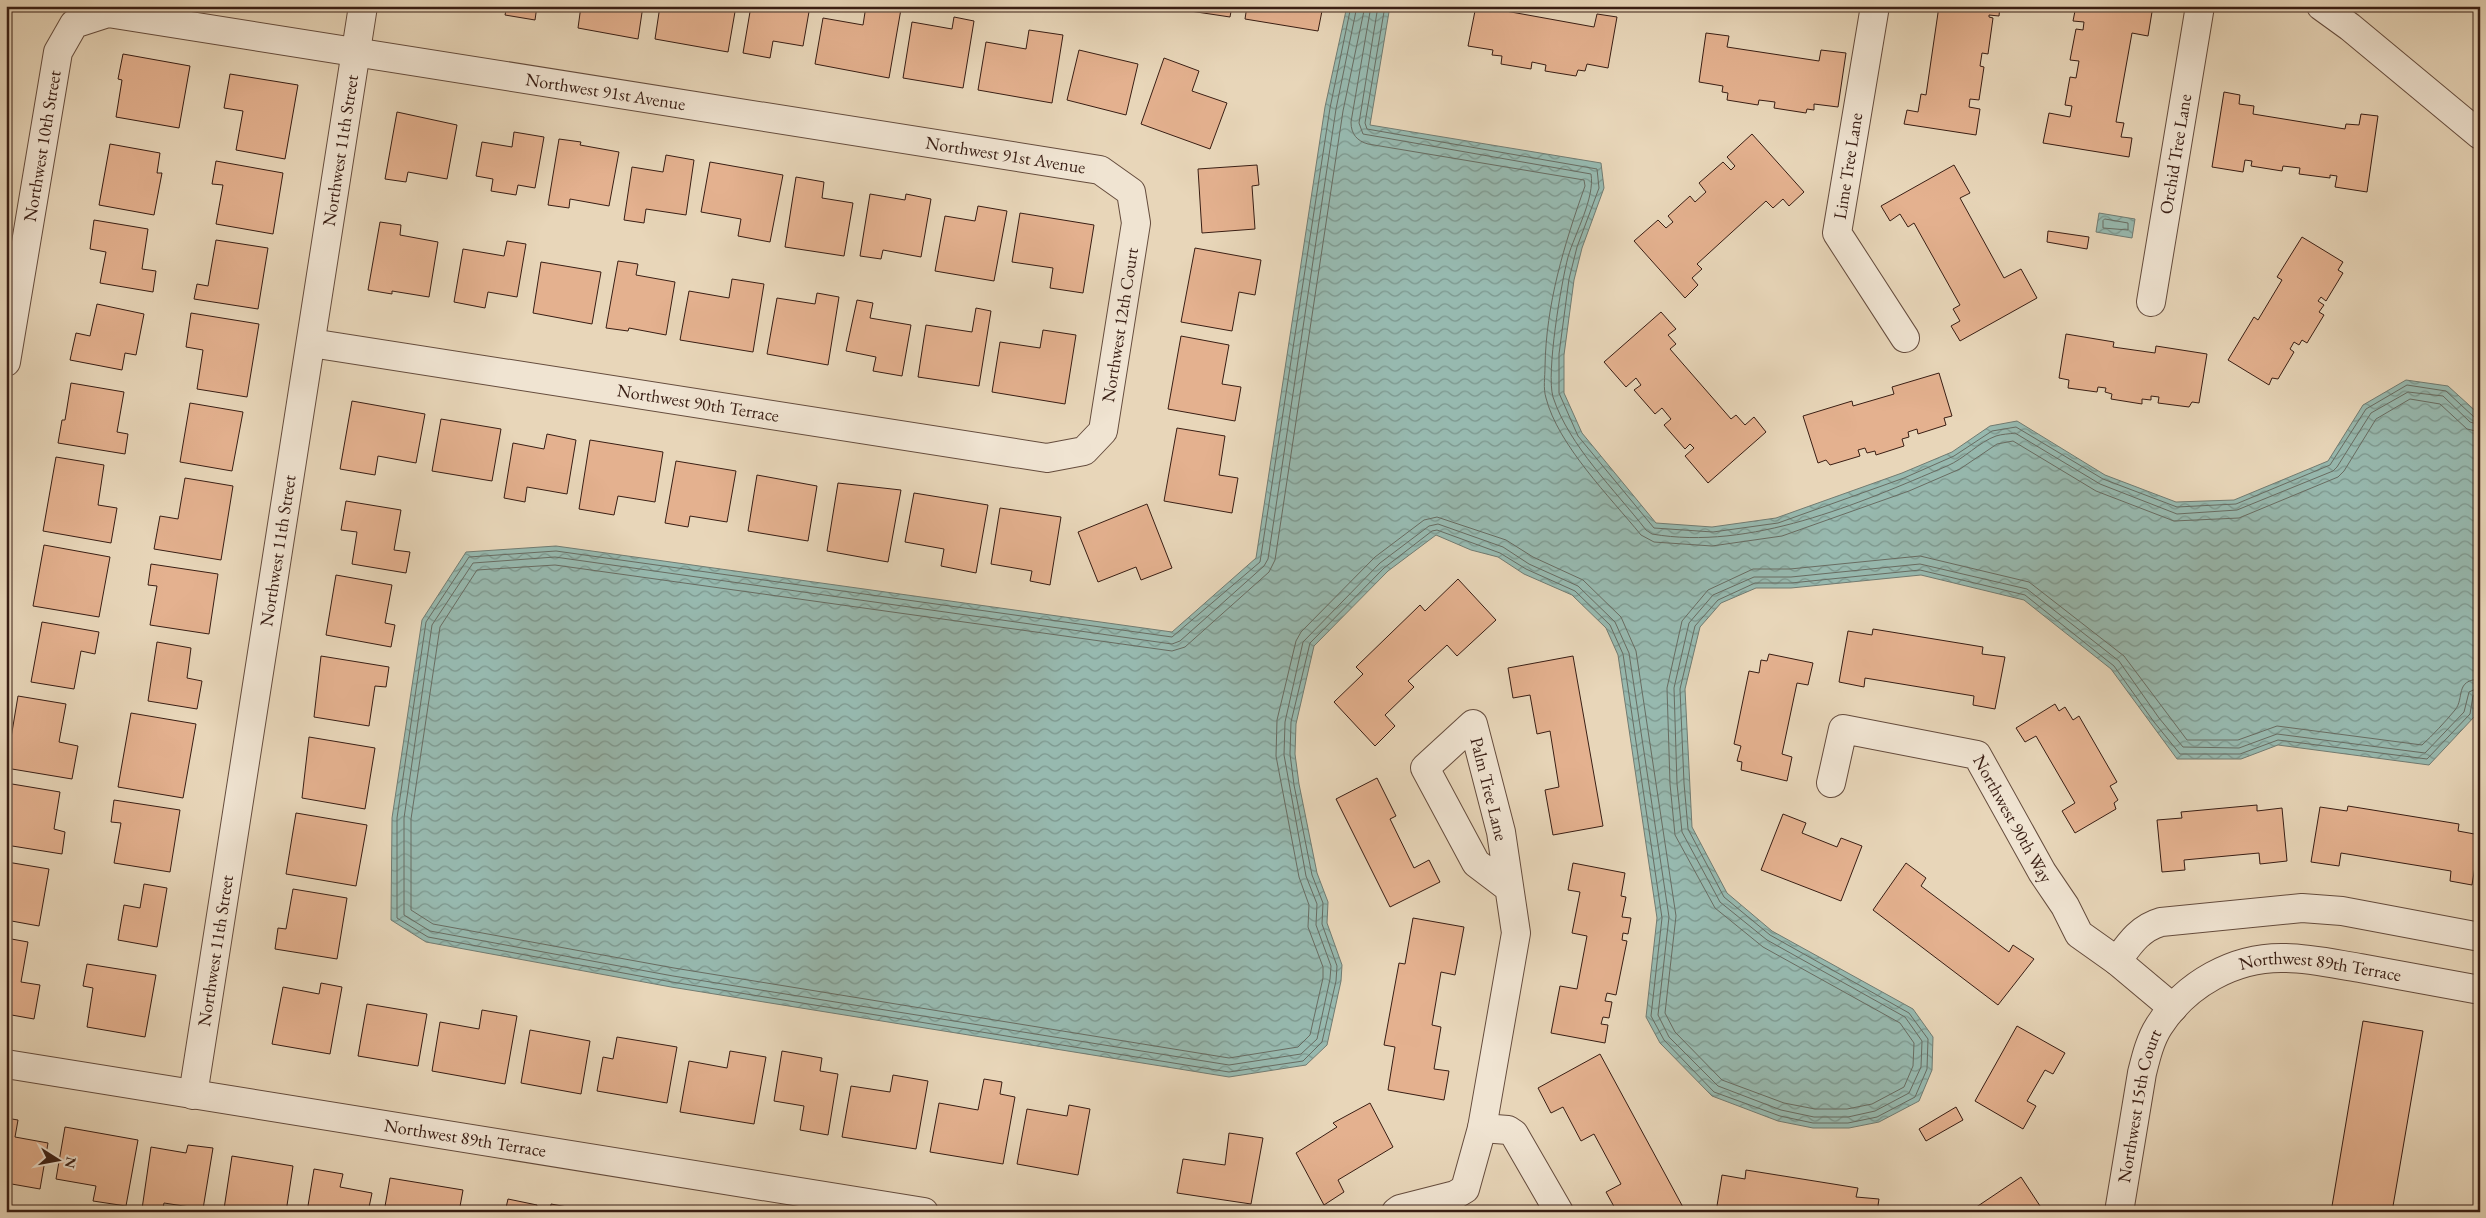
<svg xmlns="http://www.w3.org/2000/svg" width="2486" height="1218" font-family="'EB Garamond',serif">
  <defs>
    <pattern id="water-waves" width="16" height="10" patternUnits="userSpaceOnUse" patternTransform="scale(1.25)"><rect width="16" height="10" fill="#97b9af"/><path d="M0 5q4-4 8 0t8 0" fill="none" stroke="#7c968d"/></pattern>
  </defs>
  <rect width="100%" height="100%" fill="#e8d6b9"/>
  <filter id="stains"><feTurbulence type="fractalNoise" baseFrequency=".004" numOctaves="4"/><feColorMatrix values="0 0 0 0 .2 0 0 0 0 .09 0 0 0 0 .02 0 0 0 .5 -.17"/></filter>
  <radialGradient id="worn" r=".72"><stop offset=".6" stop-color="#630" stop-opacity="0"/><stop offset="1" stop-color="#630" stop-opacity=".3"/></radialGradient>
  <g fill="url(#water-waves)" stroke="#717b71">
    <path d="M1347,6H1390L1370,125L1601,163L1604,188L1582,248L1574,280L1564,355V393L1582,433L1656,523L1712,527L1776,518L1902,473L1952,452L1990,426L2017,421L2105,475L2176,502L2234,500L2328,461L2363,405L2406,380L2448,386L2480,415V680L2475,716L2429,765L2278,745L2241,759H2177L2111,669L2024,600L1921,575L1791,588H1756L1721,603L1700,627L1685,689L1692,827L1727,893L1772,931L1913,1009L1933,1037L1932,1070L1919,1101L1879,1122L1849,1128H1813L1778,1121L1712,1096L1660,1043L1646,1017L1657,918L1618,655L1606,628L1572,595L1524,574L1498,557L1471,550L1436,535L1388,571L1314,646L1296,724L1295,754L1299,784L1317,873L1328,902L1327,923L1342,965L1341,981L1327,1045L1306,1065L1229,1077L671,987L426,942L391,920L392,818L422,620L466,552L556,546L1172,632L1256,558L1325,107Z"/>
    <path d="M2099,213L2135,219L2132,238L2096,232Z"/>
  </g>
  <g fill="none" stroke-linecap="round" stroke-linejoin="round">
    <g stroke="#686c62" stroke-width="1">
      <path d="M1351,6L1330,108L1260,562L1172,637L556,551L469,557L426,622L397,818V918L428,937L672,982L1229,1072L1303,1061L1322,1042L1336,981L1337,966L1322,924L1323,903L1312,875L1294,785L1290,754L1291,722L1310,643L1384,568L1432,531L1437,530L1500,553L1526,569L1575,591L1610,625L1623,654L1662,918L1651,1016L1664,1040L1714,1092L1780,1116L1813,1123H1848L1877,1117L1915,1097L1927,1069L1928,1039L1909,1013L1770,935L1724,897L1688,829L1684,783L1680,689L1695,626L1718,600L1755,583H1791L1920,570L2025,595L2114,666L2154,722L2180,754H2240L2278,740L2427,759L2470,714L2473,696L2480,693"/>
      <path d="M1357,6L1336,109L1268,559L1264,566L1180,641L1172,644L555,557L473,563L432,625L404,818V915L430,931L673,976L1229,1065L1301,1054L1317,1039L1330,979L1331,966L1316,925L1317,904L1306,876L1284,755L1285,722L1303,642L1380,563L1429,526L1438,524L1503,547L1529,564L1578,586L1615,622L1629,653L1669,917L1658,1015L1669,1037L1718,1086L1781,1110L1814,1117H1848L1875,1111L1909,1093L1921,1067L1922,1041L1905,1017L1767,940L1720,902L1682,832L1677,784L1674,688L1689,623L1713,595L1754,577H1791L1920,564L2027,589L2119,661L2159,718L2183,747L2239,748L2277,734L2425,753L2464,712L2469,692L2480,687"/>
      <path d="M1365,6L1343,111L1275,560L1269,572L1185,647L1172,651L555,565L477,570L440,627L411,819V910L433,924L674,968L1229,1058L1298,1047L1310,1035L1323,978V967L1308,927L1309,905L1299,877L1276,756L1277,720L1296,641L1301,632L1375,557L1424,520L1437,517L1506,540L1533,557L1583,580L1621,617L1636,651L1676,916L1665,1013L1675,1032L1722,1080L1784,1103L1815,1109H1847L1872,1104L1904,1087L1913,1066L1914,1043L1900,1023L1763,947L1715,908L1675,835L1670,784L1667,688L1682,621L1708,590L1753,569H1790L1920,556L2029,582L2124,656L2187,740H2238L2277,726L2422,745C2433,735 2445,722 2455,710C2465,698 2454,680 2480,679"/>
      <path d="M1371,6L1351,122C1351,134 1357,141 1368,144L1584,180L1585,186C1564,245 1546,304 1545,367C1545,377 1543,388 1546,398C1558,445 1610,497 1641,535L1654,542L1712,546L1782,536L1909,491L1960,469L1997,444L2013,441L2096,491L2174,521L2239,518L2338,477L2344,471L2376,419L2410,399L2440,404L2467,429L2480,432"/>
      <path d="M1378,6L1359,123L1363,134L1591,174C1595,198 1575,233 1568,257C1561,284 1546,373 1553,397C1569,446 1615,490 1646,530L1652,534C1750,551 1858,504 1947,466C1964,459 1979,442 1996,436C2002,434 2009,434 2015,433L2100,484L2177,514L2237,510L2333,471L2337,467L2371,413L2408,392L2443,396L2470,422L2480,425"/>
      <path d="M1385,6L1365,123L1367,129L1597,169L1599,188L1577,247L1569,279L1559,354V393L1578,436L1654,528L1713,532L1778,523L1904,478L1954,456L1992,431L2016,427L2103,479L2177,507L2236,504L2330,465L2366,409L2407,385L2446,391L2474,417L2480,418"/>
      <path d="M2105,219L2128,223V230L2103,228V221Z"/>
    </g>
  </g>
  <g fill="#e4b18f" stroke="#391e14">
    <path d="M507,6H537L535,20L505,15Z"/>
    <path d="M581,6H643L638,39L578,28Z"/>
    <path d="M660,6H736L728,52L655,39Z"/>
    <path d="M751,6H810L803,46L773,41L770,58L743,53Z"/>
    <path d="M866,6L901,9L889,78L815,64L823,18L863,25Z"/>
    <path d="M1190,6H1232L1230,17L1190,11Z"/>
    <path d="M1247,6H1323L1318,31L1245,19Z"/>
    <path d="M1500,6V10L1594,27L1597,14L1617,17L1608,68L1587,64L1585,71L1578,70L1576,76L1545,71L1546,65L1532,62L1531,69L1501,64L1502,56L1492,55L1493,50L1468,46L1476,6Z"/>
    <path d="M1939,6H2000L1999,16L1989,15V17L1993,18L1988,54L1982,53L1980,66L1984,67L1979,100L1970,99L1969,107L1980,109L1976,135L1904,124L1907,110L1918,112L1921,94L1926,95Z"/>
    <path d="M2076,6H2153L2148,36L2132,33L2116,122L2124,123L2121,137L2132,138L2129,157L2043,143L2049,113L2070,117L2072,106L2065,105L2070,77L2076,78L2079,61L2070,60L2076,29L2083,30L2084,22L2073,21Z"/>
    <path d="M954,17L974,21L963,88L903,78L912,22L952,29Z"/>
    <path d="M1029,30L1063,35L1052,103L978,90L986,42L1026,49Z"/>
    <path d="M1706,33L1729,36L1727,47L1819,61L1821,50L1846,53L1838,107L1814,104V110L1807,109L1806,113L1774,108L1775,102L1759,100L1758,105L1727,100L1728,93L1722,92L1723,86L1699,82Z"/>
    <path d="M1079,50L1138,64L1126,115L1067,100Z"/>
    <path d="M123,54L190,66L179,128L116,117L122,80L118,79Z"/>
    <path d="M1164,58L1199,71L1192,91L1227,103L1210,149L1141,124Z"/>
    <path d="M230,74L298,85L285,159L236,150L243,111L224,108Z"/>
    <path d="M2224,92L2240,95L2239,104L2254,106L2253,114L2345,129L2346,124L2359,125L2361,114L2378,116L2367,192L2335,187L2337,176L2330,175V178L2299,174L2300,168L2283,166L2282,171L2251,166L2252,161L2245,160L2243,172L2212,167Z"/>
    <path d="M397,112L457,125L447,179L408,172L406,182L385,179Z"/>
    <path d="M514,132L544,137L535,188L518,185L516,195L491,191L493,179L476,176L482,142L512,147Z"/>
    <path d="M1752,134L1804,192L1789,206L1783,199L1773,208L1766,201L1697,264L1702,269L1692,278L1698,285L1685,298L1634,241L1658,220L1666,228L1673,222L1668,216L1690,196L1695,202L1706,192L1699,183L1723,162L1731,170L1735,166L1727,157Z"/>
    <path d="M559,139L581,142L580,145L619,152L609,206L570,199L569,208L548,205Z"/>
    <path d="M110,144L160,153L157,173H162L154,215L99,205Z"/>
    <path d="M666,155L694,160L686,215L646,209L644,223L624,220L632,167L663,172Z"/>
    <path d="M216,161L283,173L273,234L216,224L223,185L212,184Z"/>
    <path d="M710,162L783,175L770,242L738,236L741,219L701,212Z"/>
    <path d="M1257,165L1259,185L1252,186L1255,229L1202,233L1198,169Z"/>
    <path d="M1954,165L1970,193L1960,198L2004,278L2021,269L2037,298L1960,341L1951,326L1960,321L1953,309L1960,305L1914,223L1908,227L1900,214L1890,221L1881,206Z"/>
    <path d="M796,177L824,182L822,198L853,203L844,256L785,247Z"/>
    <path d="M870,194L905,200L906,194L931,199L921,257L883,250L881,259L860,256Z"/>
    <path d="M978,206L1007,211L994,281L935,271L945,216L975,221Z"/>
    <path d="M1020,213L1094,225L1083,293L1050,288L1053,268L1012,262Z"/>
    <path d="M94,220L148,229L142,269L156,271L153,292L100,283L106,252L90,249Z"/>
    <path d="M380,222L401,225L400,235L438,242L429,297L392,291V294L368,290Z"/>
    <path d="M2048,231L2089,237L2087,249L2047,242Z"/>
    <path d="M2302,237L2343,262L2338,270L2343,273L2326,301L2321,297L2318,301L2324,305L2319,312L2324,315L2307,343L2302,340L2299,345L2294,342L2290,349L2294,352L2278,379L2272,378L2269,385L2228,360L2254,317L2258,320L2282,280L2277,277Z"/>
    <path d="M216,240L268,248L258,309L194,299L197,284L208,286Z"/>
    <path d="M507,241L526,244L517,297L488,292L485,308L454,302L463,249L504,256Z"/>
    <path d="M1195,248L1261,260L1255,295L1239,292L1232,331L1181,322Z"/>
    <path d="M618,261L638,264L636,275L675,282L666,335L629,328L628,331L606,328Z"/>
    <path d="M541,262L601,272L592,324L533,313Z"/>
    <path d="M732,279L764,284L753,352L680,340L689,291L729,298Z"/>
    <path d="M817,293L839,297L828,365L767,354L777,298L815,304Z"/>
    <path d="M857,300L873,303L870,318L911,325L902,376L873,371L876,357L846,351Z"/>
    <path d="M97,304L144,314L136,355L125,353L122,370L70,360L76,333L90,336Z"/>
    <path d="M976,308L991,311L979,386L918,377L926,325L972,332Z"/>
    <path d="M1661,312L1676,329L1668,335L1676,344L1670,349L1731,419L1736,415L1745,425L1754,417L1766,432L1708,483L1685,456L1694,448L1690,444L1685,449L1664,425L1671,419L1662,408L1655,414L1634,390L1641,385L1636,378L1626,387L1604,362Z"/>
    <path d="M191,313L259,324L247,397L197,389L203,350L186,347Z"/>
    <path d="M1043,330L1076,335L1065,404L992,392L1000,342L1040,348Z"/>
    <path d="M2066,334L2114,342L2113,347L2155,353L2156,346L2207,354L2199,403L2192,402L2189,407L2158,403L2159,397L2151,396V400L2142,399V404L2111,399L2112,394L2105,392L2106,388L2098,387L2097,392L2068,388L2069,380L2059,378Z"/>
    <path d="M1181,336L1229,345L1222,384L1241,387L1235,421L1168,409Z"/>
    <path d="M1939,373L1952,416L1944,418L1946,425L1918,434L1917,429L1908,432L1909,437L1902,439L1904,446L1876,455L1875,451L1867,453L1865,448L1858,450L1860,456L1830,465L1826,460L1818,463L1803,416L1852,401L1853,406L1894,394L1892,387Z"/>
    <path d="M71,383L124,392L117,432L128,434L125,454L58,443L62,420H65Z"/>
    <path d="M352,401L425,414L416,463L378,456L375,475L340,469Z"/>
    <path d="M190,403L243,412L232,471L180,462Z"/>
    <path d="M441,419L501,429L492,481L432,471Z"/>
    <path d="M1177,428L1225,436L1219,475L1238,478L1232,513L1164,501Z"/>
    <path d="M547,434L576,440L567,494L527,487L525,502L504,498L513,443L544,449Z"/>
    <path d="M590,440L663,452L655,502L618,496L614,515L579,509Z"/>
    <path d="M56,457L104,465L98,505L117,508L111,543L43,531Z"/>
    <path d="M676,461L736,471L727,522L690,516L688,527L665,523Z"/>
    <path d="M757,475L817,486L808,541L748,531Z"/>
    <path d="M185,478L233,486L221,560L154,549L160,516L178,519Z"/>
    <path d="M838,483L901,490L888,562L827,551Z"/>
    <path d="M914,493L988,505L976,573L941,566L944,549L905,542Z"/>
    <path d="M346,501L401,510L394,550L410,552L406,573L352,564L357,532L341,530Z"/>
    <path d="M1147,504L1172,568L1141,580L1136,567L1098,582L1078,532Z"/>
    <path d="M1000,508L1061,517L1050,585L1030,581L1032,571L991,564Z"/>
    <path d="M44,545L110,557L99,617L33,606Z"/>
    <path d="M151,564L218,574L209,634L150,625L157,586L148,585Z"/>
    <path d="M336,575L392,585L385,623L395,625L391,647L326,635Z"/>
    <path d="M1458,579L1496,620L1457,656L1447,645L1408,681L1414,687L1385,715L1395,726L1375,746L1334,702L1363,674L1356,667L1420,605L1425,611Z"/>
    <path d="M42,622L99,632L95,654L81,651L74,689L31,682Z"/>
    <path d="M1873,629L1983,647L1982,654L2005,657L1995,709L1973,705L1974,696L1865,678L1864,687L1839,682L1848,631L1872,635Z"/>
    <path d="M157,642L191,648L187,678L202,681L197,709L148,701Z"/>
    <path d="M1769,654L1813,663L1808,685L1797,683L1782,754L1792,757L1787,781L1741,770L1742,762L1737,761L1741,746L1734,744L1749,671L1759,673L1761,660L1767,661Z"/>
    <path d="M321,656L389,667L386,687L375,686L369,726L314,717Z"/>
    <path d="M1573,656L1603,826L1553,835L1545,790L1559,787L1550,731L1537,734L1530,695L1513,698L1508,668Z"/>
    <path d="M18,696L66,704L59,742L78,746L72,779L6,768Z"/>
    <path d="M2055,704L2059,711L2065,707L2073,720L2079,716L2117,782L2110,786L2118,800L2114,803L2116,809L2075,833L2062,811L2075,803L2036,736L2025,742L2016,728Z"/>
    <path d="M131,713L196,724L183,798L118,787Z"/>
    <path d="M309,737L375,748L365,809L302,798Z"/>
    <path d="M1377,778L1396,816L1390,819L1414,868L1429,860L1440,882L1390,907L1336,799Z"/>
    <path d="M6,783L60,792L54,829L65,832L62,854L6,845Z"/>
    <path d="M114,800L180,810L170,872L114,863L121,823L111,822Z"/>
    <path d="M2257,805V811L2282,808L2287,861L2260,864L2259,853L2184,860L2185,870L2162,872L2157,820L2182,818L2181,812Z"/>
    <path d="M2348,806L2459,824L2458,831L2480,835L2472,885L2450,881L2451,871L2341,853L2339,866L2311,862L2320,807L2347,811Z"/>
    <path d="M296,813L367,825L356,886L286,874Z"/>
    <path d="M1783,814L1806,823L1802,833L1837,847L1841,838L1862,846L1841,901L1761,870Z"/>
    <path d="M7,862L49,869L39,926L6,920Z"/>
    <path d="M1573,863L1625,873L1621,896L1626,897L1622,917L1631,918L1628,934L1623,933L1622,940L1627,941L1616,995L1607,993L1605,1001L1612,1002L1609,1018L1603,1017L1601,1024L1608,1025L1605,1043L1551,1033L1560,986L1577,989L1587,936L1572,933L1580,892L1568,890Z"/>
    <path d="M1906,863L1926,878L1921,886L2009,952L2013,945L2034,959L1998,1005L1873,910Z"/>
    <path d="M144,884L167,888L157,947L118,940L124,905L140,908Z"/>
    <path d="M293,889L347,898L337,959L275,949L278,928L286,929Z"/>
    <path d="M1413,918L1464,927L1455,975L1441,972L1432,1025L1441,1027L1434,1069L1449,1071L1444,1100L1388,1090L1395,1047L1384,1045L1399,963L1405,964Z"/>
    <path d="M6,938L28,942L21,982L40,985L34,1019L6,1014Z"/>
    <path d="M87,964L156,975L145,1037L87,1027L93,988L83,986Z"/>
    <path d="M321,983L342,987L330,1054L272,1044L283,987L319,994Z"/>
    <path d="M367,1004L427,1014L418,1066L358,1056Z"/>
    <path d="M482,1010L517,1016L505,1084L432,1071L440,1022L479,1029Z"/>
    <path d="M2363,1021L2423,1031L2392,1212H2331Z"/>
    <path d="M2017,1026L2065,1053L2053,1074L2045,1070L2027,1101L2036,1106L2023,1129L1975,1101Z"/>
    <path d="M530,1030L590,1041L581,1094L521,1083Z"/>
    <path d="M617,1037L677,1047L667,1103L597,1091L603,1057L613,1059Z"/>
    <path d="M730,1051L766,1057L754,1124L680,1112L689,1061L727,1068Z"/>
    <path d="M782,1051L822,1058L820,1071L838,1074L828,1135L800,1130L804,1106L774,1101Z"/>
    <path d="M1600,1054L1684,1209L1680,1212H1617L1606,1192L1621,1184L1594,1134L1581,1141L1563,1107L1551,1113L1538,1088Z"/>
    <path d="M893,1075L928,1081L916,1149L842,1137L851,1086L890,1092Z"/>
    <path d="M984,1079L1002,1082L1000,1094L1015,1097L1003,1164L930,1152L939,1103L978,1110Z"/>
    <path d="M1370,1103L1393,1147L1338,1180L1344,1192L1324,1205L1296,1153L1337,1127L1333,1123Z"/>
    <path d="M1069,1105L1090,1109L1078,1175L1017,1164L1027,1109L1067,1116Z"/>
    <path d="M1956,1107L1963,1120L1926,1141L1919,1129Z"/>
    <path d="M6,1118L18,1120L15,1137L48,1143L40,1189L6,1183Z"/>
    <path d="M65,1127L138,1140L126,1206L93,1201L96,1186L56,1179Z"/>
    <path d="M1229,1133L1263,1138L1251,1204L1177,1193L1183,1159L1225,1165Z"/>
    <path d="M188,1145L213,1148L203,1209L164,1203L162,1212L142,1209L151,1147L186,1153Z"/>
    <path d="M232,1156L293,1166L286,1212H243L224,1209Z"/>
    <path d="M314,1169L343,1174L340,1187L372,1193L368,1212H307Z"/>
    <path d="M1746,1170L1858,1188L1856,1197L1879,1199L1877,1212H1716L1722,1175L1745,1179Z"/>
    <path d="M2021,1177L2044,1212H1969Z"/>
    <path d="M390,1178L463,1190L459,1212H384Z"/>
    <path d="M508,1199L537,1205L536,1212H505Z"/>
    <path d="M551,1204L595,1212H550Z"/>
  </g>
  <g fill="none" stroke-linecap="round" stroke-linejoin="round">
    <defs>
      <g id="minor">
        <path d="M1875,6L1837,233L1905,338"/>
        <path d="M2321,6L2350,27L2480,135"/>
        <path id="s1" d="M2151,302L2200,6"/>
        <path id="s2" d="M6,362L58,52L74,24L108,13L1100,170L1131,192L1136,223L1103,431L1084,451L1047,458L311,343"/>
        <path id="s3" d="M1831,783L1843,729L1977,755L2042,872L2065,906L2079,934L2117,961C2130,943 2140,928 2161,922L2302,908L2342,911L2480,937"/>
        <path d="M2117,961L2173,1008"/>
        <path id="s4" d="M6,1064L924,1212"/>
        <path id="s5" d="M193,1095L363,6"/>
        <path d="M1482,1128L1508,1130L1514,1134L1559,1212"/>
        <path d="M1396,1212L1400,1209L1455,1195L1465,1189L1482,1128L1516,933L1501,832L1473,724L1425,768L1476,863L1509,888"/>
        <path id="s6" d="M2119,1212L2142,1073C2146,1057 2150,1040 2159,1026C2186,984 2234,957 2284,958C2309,958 2335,964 2360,968C2400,975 2440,983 2480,990"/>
      </g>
    </defs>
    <use href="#minor" stroke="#654c3d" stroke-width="30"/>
    <use href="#minor" stroke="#f0e4d2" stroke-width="28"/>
  </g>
  <g text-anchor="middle" stroke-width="4" stroke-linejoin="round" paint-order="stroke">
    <g font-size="18" fill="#391e14" stroke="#f0e4d2">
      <text dy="6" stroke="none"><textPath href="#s2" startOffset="886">Northwest 91st Avenue</textPath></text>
      <text dy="6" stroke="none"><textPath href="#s2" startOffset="219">Northwest 10th Street</textPath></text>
      <text dy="6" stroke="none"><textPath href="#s5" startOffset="956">Northwest 11th Street</textPath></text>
      <text dy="6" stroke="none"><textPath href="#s1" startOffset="150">Orchid Tree Lane</textPath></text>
      <text dy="6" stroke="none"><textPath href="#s2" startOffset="1291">Northwest 91st Avenue</textPath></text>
      <text transform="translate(1848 166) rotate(-81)" y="6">Lime Tree Lane</text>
      <text transform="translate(1120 325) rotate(-81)" y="6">Northwest 12th Court</text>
      <text transform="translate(698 403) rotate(9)" y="6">Northwest 90th Terrace</text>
      <text dy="6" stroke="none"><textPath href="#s5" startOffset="551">Northwest 11th Street</textPath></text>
      <text transform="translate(1489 789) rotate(76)" y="6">Palm Tree Lane</text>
      <text dy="6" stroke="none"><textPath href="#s3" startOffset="265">Northwest 90th Way</textPath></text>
      <text dy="6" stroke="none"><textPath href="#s5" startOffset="146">Northwest 11th Street</textPath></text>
      <text dy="6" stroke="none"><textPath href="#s6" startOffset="376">Northwest 89th Terrace</textPath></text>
      <text dy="6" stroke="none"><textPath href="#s6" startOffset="108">Northwest 15th Court</textPath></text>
      <text dy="6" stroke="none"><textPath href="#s4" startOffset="465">Northwest 89th Terrace</textPath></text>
    </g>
  </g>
  <rect width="2486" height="1218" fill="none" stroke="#e8d6b9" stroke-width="25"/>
  <rect x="8" y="8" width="2471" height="1203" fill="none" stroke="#391e14" stroke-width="2.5"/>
  <rect x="12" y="12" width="2461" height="1193" fill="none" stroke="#391e14"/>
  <g transform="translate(58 1160) rotate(101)" stroke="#f0e4d2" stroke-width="4" paint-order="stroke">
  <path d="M0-4L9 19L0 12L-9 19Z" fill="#391e14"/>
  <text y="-8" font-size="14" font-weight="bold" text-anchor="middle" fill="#391e14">N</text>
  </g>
  <rect width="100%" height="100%" filter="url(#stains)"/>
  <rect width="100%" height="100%" fill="url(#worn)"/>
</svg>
